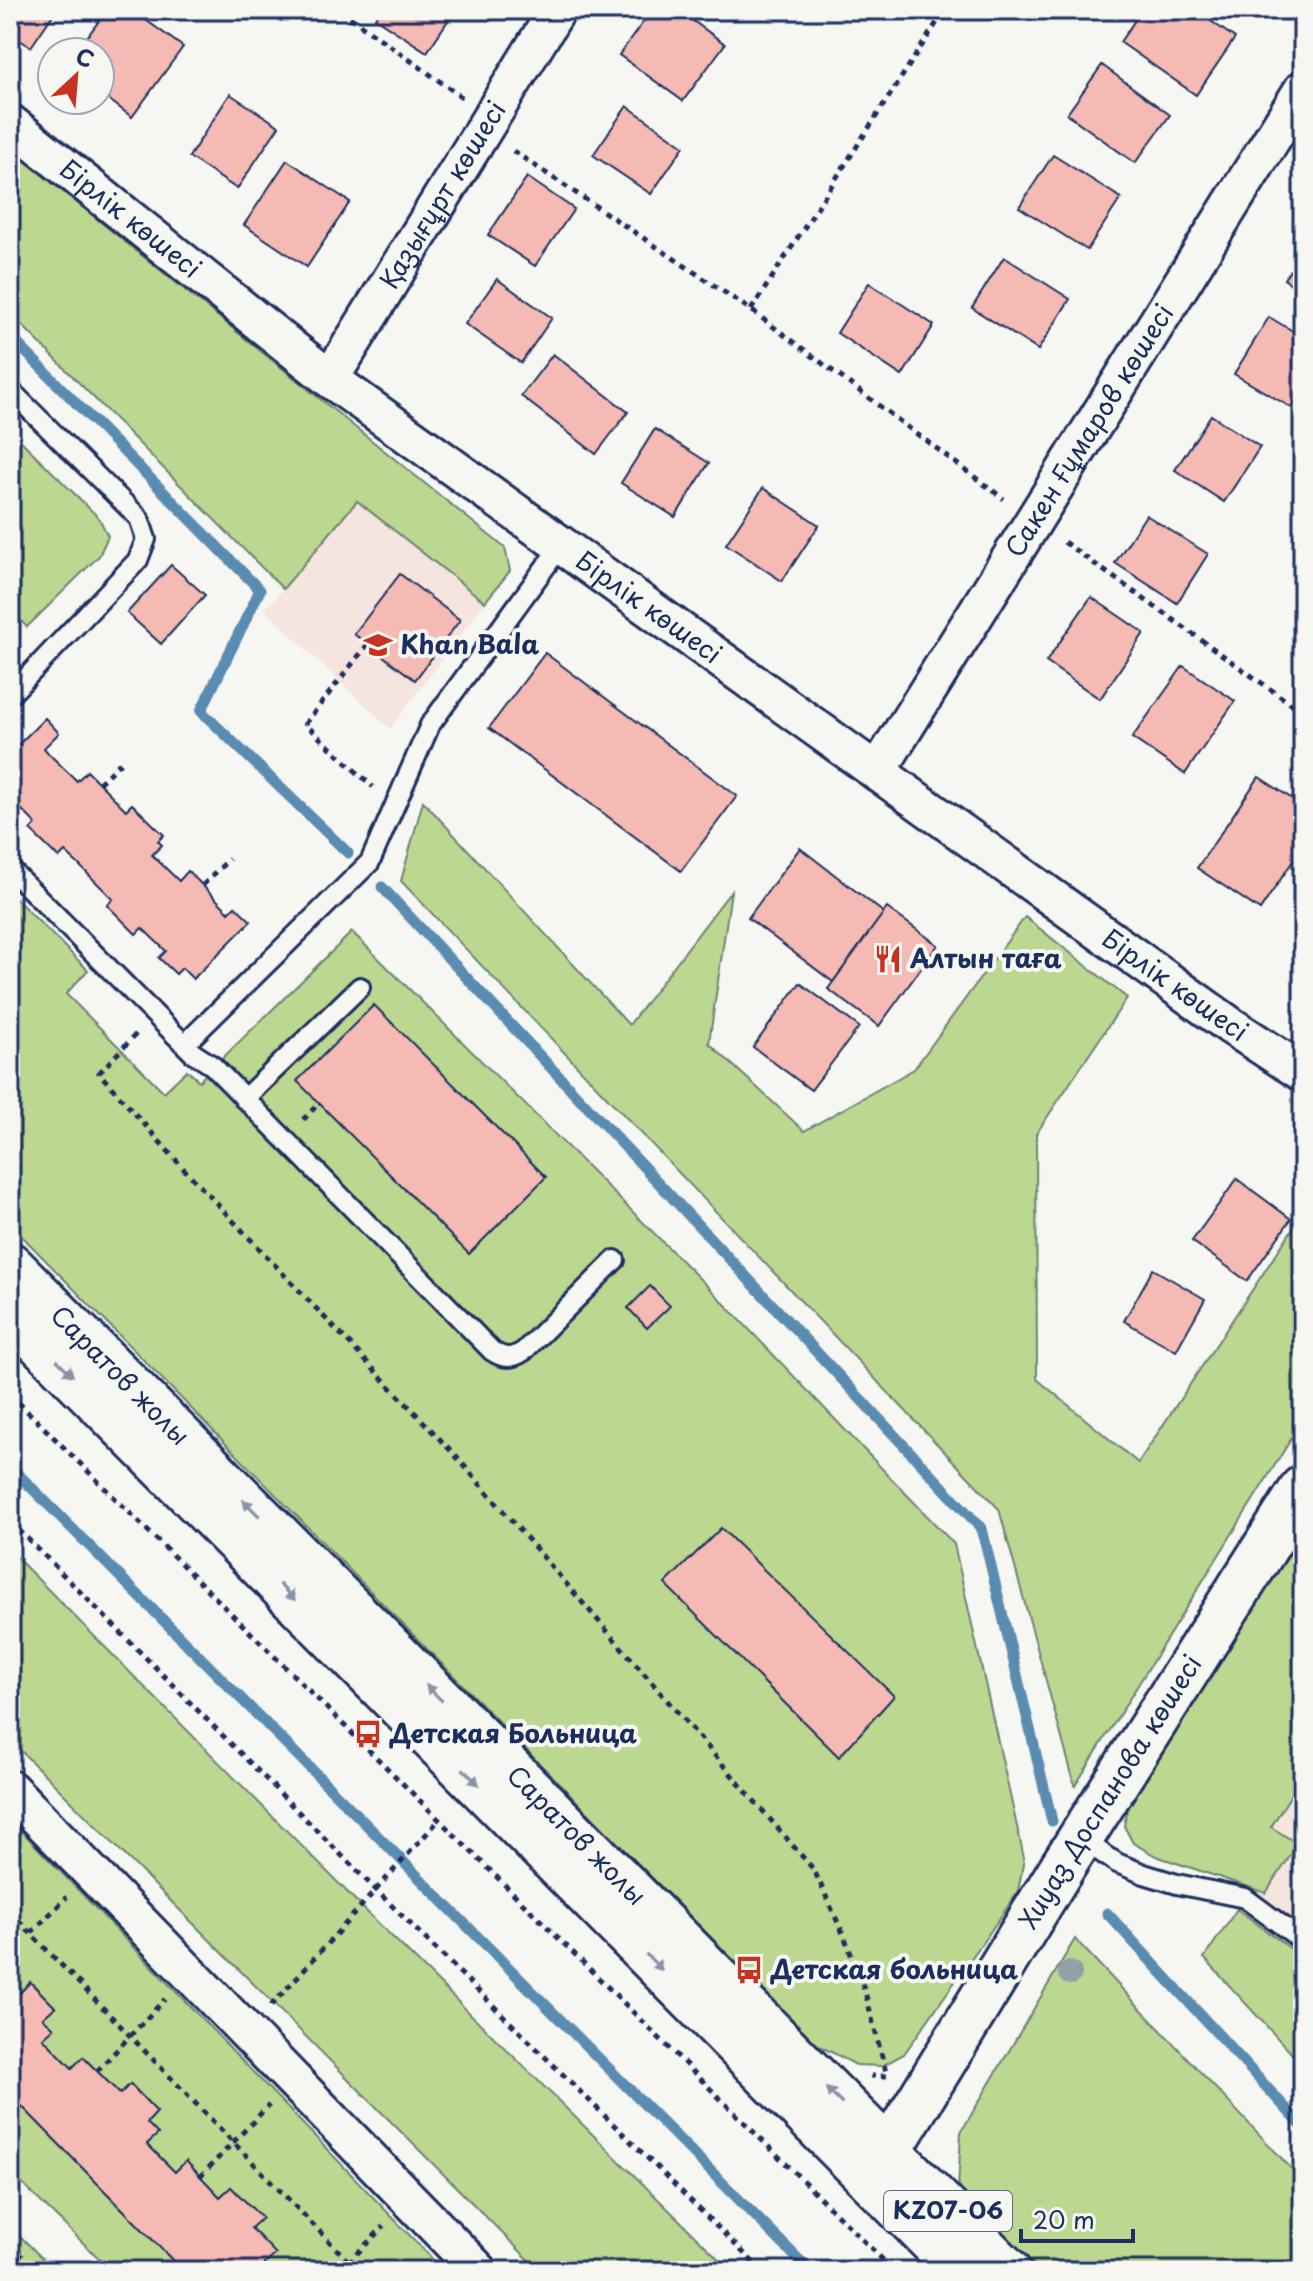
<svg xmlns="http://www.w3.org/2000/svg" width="1313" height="2281" font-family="'Playpen Sans',sans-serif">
  <rect width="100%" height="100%" fill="#f6f6f2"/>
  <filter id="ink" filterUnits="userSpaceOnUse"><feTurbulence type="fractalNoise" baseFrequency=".0125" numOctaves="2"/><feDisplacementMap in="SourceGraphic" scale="16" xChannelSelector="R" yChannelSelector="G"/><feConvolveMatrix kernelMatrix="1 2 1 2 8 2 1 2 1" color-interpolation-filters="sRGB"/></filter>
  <g filter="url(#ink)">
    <g fill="#f6e4df">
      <path d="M357,501L485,602L390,729L265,610Z"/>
      <path d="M1303,1736V2066L1204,1958L1279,1845L1245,1822Z"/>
    </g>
    <g fill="#bcd78f" stroke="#6c8376" stroke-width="2">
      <path d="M10,149L505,548L510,571L485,602L357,501L283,589L10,313Z"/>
      <path d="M10,430L99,518L108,536L99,556L27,627L10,610Z"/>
      <path d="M423,801L629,1025L731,891L709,1043L804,1131L914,1069L1025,917L1127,998L1036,1134L1037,1379L1138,1463L1303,1213V1420L1075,1786L999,1509L401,881Z"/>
      <path d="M10,893L88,970L66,994L164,1092L187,1070L199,1081L352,932L722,1301L954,1544L1024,1858L1018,1892L904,2054L882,2066L856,2065L814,2043L10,1224Z"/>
      <path d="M1303,1533V1775L1271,1827L1298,1844L1266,1893L1156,1856L1133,1843L1124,1826L1128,1804L1139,1785Z"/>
      <path d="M10,1551L361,1906L731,2271H540L10,1740Z"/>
      <path d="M10,1819L444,2271H270L264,2265L275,2254L251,2228L231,2188L220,2197L186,2162L175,2172L147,2144L158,2134L147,2123L157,2112L131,2084L120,2094L83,2057L72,2068L43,2038L53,2028L43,2018L55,2007L31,1982L20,1993L10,1983Z"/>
      <path d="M1237,1909L1303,1958V2066L1204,1958Z"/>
      <path d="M1075,1939L1303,2181V2271H1041L958,2189L961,2132Z"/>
      <path d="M10,2094L183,2271H112L10,2172Z"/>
      <path d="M10,2226L55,2271H10Z"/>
    </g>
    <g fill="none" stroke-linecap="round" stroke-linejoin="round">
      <g stroke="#5a8bb0" stroke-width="11">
        <path d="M10,336L260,590L201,711L348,853"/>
        <path d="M382,887L982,1529L1052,1821"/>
        <path d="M10,1466L810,2271"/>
        <path d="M1107,1913L1303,2127"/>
      </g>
    </g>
    <g fill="#f5bab3" stroke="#1b2f5e" stroke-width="2">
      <path d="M10,10H56L31,47L10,34Z"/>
      <path d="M107,10H132L183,47L132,117L100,93V52H76Z"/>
      <path d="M381,10H455L427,52L375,18Z"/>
      <path d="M652,10H678L725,44L683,101L619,55Z"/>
      <path d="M1142,10H1195L1235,38L1196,95L1120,42Z"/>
      <path d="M1102,65L1170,115L1135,163L1067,114Z"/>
      <path d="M230,94L279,126L237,189L189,157Z"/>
      <path d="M627,106L684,146L651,194L593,155Z"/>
      <path d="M1053,155L1121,198L1087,250L1019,207Z"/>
      <path d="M287,160L350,202L307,267L244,225Z"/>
      <path d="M527,177L574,209L535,266L488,235Z"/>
      <path d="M1303,253V293L1284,279Z"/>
      <path d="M1004,257L1070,299L1038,350L972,308Z"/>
      <path d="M497,279L552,318L521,363L465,324Z"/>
      <path d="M869,283L934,325L902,376L837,333Z"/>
      <path d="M1269,317L1303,337V390L1292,408L1234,374Z"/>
      <path d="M553,354L628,412L596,454L521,396Z"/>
      <path d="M1211,415L1260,447L1224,502L1175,470Z"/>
      <path d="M655,429L709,463L675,517L621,483Z"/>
      <path d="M763,488L819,525L782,581L726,544Z"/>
      <path d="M1146,515L1208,554L1177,603L1115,563Z"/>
      <path d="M171,565L205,595L161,644L127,613Z"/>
      <path d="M400,574L460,620L415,680L354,634Z"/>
      <path d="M1091,597L1144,633L1100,699L1046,662Z"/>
      <path d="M545,653L737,796L681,871L489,728Z"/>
      <path d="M1183,666L1235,701L1185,774L1132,738Z"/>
      <path d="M45,718L59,733L44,748L49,754L77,781L87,771L126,810L132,804L164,835L158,841L162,845L152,855L179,881L188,871L229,912L235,906L251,921L193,979L182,968L176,974L159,958L166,951L142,928L136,934L107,905L113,899L78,864L65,852L59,858L30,830L36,824L10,798V753Z"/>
      <path d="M1259,777L1303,806V846L1260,910L1197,868Z"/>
      <path d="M800,848L884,913L833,982L748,918Z"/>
      <path d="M887,908L938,945L879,1026L828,989Z"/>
      <path d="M800,983L859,1027L811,1090L753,1047Z"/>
      <path d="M374,1005L546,1177L469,1254L297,1081Z"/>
      <path d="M1237,1179L1291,1219L1247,1281L1192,1241Z"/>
      <path d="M1153,1269L1205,1299L1176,1351L1124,1321Z"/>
      <path d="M650,1286L670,1306L647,1328L628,1308Z"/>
      <path d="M721,1528L894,1696L839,1757L665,1584Z"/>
      <path d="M30,1982L55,2007L43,2018L54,2028L43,2038L72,2068L83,2057L120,2094L130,2084L157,2112L147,2123L158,2134L147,2144L175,2172L186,2161L220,2197L231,2187L262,2218L251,2228L276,2254L264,2265L270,2271H183L10,2094V1983L20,1993Z"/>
    </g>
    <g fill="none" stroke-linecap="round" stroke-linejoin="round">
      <defs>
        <g id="service">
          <path d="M10,390L139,518L146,539L138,560L10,695"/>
          <path d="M10,869L193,1053L213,1066L492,1351C504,1359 512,1359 524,1351L615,1260"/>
          <path d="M185,1044L370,862L430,725L562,544"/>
          <path d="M244,1099L360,987"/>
          <path d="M1081,1839L1117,1863L1144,1874L1177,1884L1245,1898L1303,1941"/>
        </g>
        <g id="minor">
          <path id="s1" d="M10,123L330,379L1231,1026L1303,1073"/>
          <path id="s2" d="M330,379L557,10"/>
          <path id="s3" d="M877,772L1303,89"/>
          <path d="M10,1789L479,2271"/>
        </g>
        <g id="secondary">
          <path id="s4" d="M871,2180L1063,1866L1303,1488"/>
        </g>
        <g id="primary">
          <path id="s5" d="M10,1265L1008,2271"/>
          <path d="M10,1313L961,2271"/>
        </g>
      </defs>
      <use href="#service" stroke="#1b2f5e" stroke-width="24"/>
      <use href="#minor" stroke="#1b2f5e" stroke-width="42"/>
      <use href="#secondary" stroke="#1b2f5e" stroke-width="50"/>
      <use href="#primary" stroke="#1b2f5e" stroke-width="50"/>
      <g stroke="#1b2f5e" stroke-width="5" stroke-dasharray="6 6" stroke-linecap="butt">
        <path d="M340,10L463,98"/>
        <path d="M513,151L751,310L1004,499"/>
        <path d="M751,310L945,10"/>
        <path d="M1064,542L1294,706L1303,692"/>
        <path d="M368,644L305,724L373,787"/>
        <path d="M99,783L125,758"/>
        <path d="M203,885L229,859"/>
        <path d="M136,1034L99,1073L183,1168L454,1454L814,1870L845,1938L865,1992L887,2076H871"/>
        <path d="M303,1116L305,1118L319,1103"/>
        <path d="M10,1394L894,2271"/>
        <path d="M10,1521L375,1889L762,2271"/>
        <path d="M10,1912L358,2271"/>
        <path d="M31,1933L67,1897"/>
        <path d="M271,2006L439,1820"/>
        <path d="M97,2071L165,1999"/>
        <path d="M200,2177L269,2105"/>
        <path d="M10,2244L37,2271"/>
        <path d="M340,2271L384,2226"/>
      </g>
      <use href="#service" stroke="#f6f6f2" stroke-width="18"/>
      <use href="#minor" stroke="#f6f6f2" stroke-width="36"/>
      <use href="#secondary" stroke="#f6f6f2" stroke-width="44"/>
      <use href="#primary" stroke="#f6f6f2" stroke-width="44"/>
    </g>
    <circle fill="#94a0a7" cx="1070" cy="1973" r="12"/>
    <defs><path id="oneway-solid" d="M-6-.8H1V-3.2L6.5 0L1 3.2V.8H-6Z" transform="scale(2)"/></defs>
    <g fill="#8892a8">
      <use href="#oneway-solid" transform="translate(65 1368) rotate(45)"/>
      <use href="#oneway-solid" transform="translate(251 1508) rotate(-135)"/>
      <use href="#oneway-solid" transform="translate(287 1592) rotate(45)"/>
      <use href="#oneway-solid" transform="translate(434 1693) rotate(-135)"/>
      <use href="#oneway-solid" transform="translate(471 1777) rotate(45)"/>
      <use href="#oneway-solid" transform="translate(654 1962) rotate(45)"/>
      <use href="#oneway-solid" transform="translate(834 2096) rotate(-135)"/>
    </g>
  </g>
  <defs>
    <symbol id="school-bare" viewBox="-9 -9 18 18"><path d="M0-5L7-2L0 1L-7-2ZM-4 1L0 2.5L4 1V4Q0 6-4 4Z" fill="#c8321e" stroke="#f6f6f2" stroke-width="2.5" paint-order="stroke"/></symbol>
    <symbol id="restaurant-bare" viewBox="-9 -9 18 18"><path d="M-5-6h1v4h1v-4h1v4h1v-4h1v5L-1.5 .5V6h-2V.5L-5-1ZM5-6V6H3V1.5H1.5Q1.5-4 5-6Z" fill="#c8321e" stroke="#f6f6f2" stroke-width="2.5" paint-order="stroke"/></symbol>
    <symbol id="bus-bare" viewBox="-9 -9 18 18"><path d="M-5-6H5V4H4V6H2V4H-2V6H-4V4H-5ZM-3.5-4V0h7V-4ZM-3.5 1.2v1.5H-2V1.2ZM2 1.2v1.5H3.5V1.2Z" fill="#c8321e" stroke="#f6f6f2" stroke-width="2.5" paint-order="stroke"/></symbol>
  </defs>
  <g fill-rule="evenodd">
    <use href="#school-bare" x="358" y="625" width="40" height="40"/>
    <use href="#restaurant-bare" x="868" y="939" width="40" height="40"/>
    <use href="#bus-bare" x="348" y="1714" width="40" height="40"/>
    <use href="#bus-bare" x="729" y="1950" width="40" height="40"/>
  </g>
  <g text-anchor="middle" stroke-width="8" stroke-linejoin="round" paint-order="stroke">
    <rect fill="#f6f6f2" stroke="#5d6b8a" stroke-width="2" x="884" y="2191" width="128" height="40" rx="6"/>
    <g font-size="24" font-weight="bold" fill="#1b2f5e">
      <text x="948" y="2219">KZ07-06</text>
    </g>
    <g font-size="26" fill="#1b2f5e" stroke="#f6f6f2">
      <text dy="9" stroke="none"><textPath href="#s2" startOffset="216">Қазығұрт көшесі</textPath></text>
      <text dy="9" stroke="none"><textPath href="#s1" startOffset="154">Бірлік көшесі</textPath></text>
      <text dy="9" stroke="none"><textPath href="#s3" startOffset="402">Сакен Ғұмаров көшесі</textPath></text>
      <text dy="9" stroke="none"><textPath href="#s1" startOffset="802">Бірлік көшесі</textPath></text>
      <text dy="9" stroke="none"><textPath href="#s1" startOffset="1450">Бірлік көшесі</textPath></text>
      <text dy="9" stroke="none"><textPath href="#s5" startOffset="156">Саратов жолы</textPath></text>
      <text dy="9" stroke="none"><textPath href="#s4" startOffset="456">Хиуаз Доспанова көшесі</textPath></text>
      <text dy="9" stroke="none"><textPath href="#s5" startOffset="804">Саратов жолы</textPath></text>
    </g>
    <g font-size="26" font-weight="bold" fill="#1b2f5e" stroke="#f6f6f2" text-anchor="start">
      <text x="400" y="654">Khan Bala</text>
      <text x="910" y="968">Алтын таға</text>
      <text x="390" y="1743">Детская Больница</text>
      <text x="771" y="1979">Детская больница</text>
    </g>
  </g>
  <rect width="1313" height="2281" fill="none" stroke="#f6f6f2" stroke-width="40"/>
  <rect x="20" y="20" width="1273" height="2241" fill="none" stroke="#1b2f5e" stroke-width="3" filter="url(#ink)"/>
  <g transform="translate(76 76) rotate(26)"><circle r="38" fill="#f6f6f2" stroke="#9ea6b7" stroke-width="2"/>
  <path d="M0-6L14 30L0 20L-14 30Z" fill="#c8321e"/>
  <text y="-12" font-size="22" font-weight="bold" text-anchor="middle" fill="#1b2f5e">С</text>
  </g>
  <path d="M1021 2229v12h112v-12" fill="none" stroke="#1b2f5e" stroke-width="4"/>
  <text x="1033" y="2229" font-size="24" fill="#1b2f5e" stroke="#f6f6f2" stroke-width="6" paint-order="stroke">20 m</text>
</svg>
